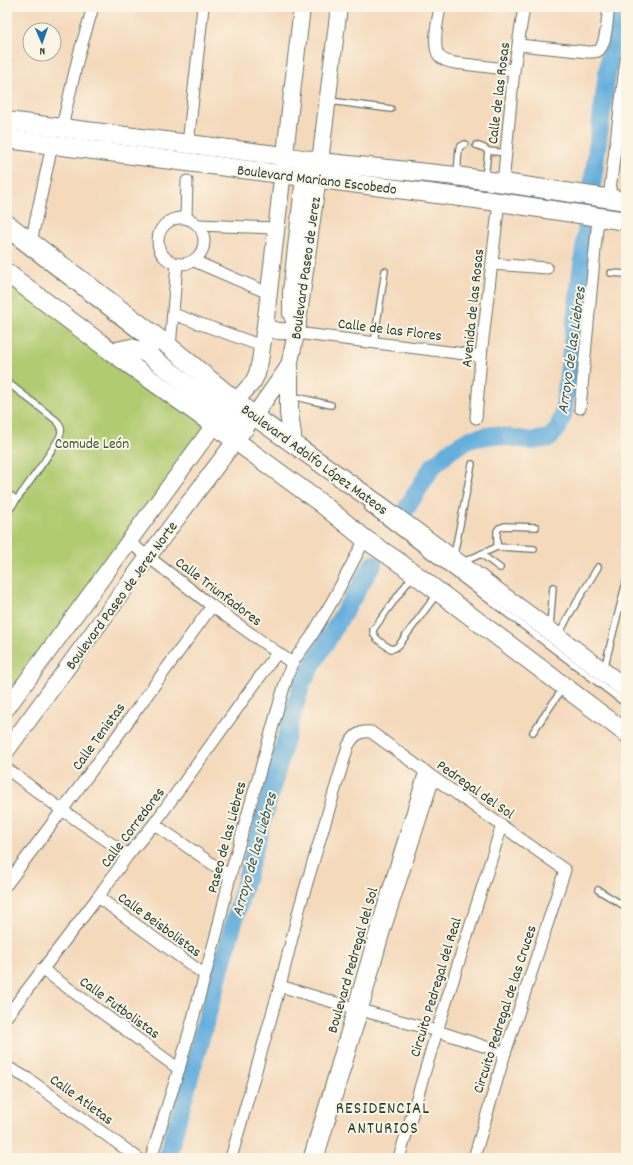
<svg xmlns="http://www.w3.org/2000/svg" width="633" height="1165" font-family="Dekko,sans-serif">
  <rect width="100%" height="100%" fill="#fcf5e5"/>
  <filter id="ink" filterUnits="userSpaceOnUse"><feTurbulence type="fractalNoise" baseFrequency=".025" numOctaves="2"/><feDisplacementMap in="SourceGraphic" scale="8" xChannelSelector="R" yChannelSelector="G"/><feConvolveMatrix kernelMatrix="1 2 1 2 8 2 1 2 1" color-interpolation-filters="sRGB"/></filter>
  <filter id="wash" filterUnits="userSpaceOnUse"><feTurbulence type="fractalNoise" baseFrequency=".012" numOctaves="4" result="noise"/><feDisplacementMap in="SourceGraphic" scale="16" xChannelSelector="R" yChannelSelector="G"/><feGaussianBlur stdDeviation="0.9" result="paint"/><feColorMatrix in="noise" values="0 0 0 0 0 0 0 0 0 0 0 0 0 0 0 0 0 1.4 0 .05"/><feComposite in="paint" operator="in"/></filter>
  <g filter="url(#wash)">
    <rect width="100%" height="100%" fill="#f4d9bb"/>
    <path fill="#b0cb71" stroke="#688452" d="M7,268L212,424L7,700Z"/>
    <g fill="none" stroke-linecap="round" stroke-linejoin="round">
      <g stroke="#65afdd" stroke-width="18">
        <path d="M592,186L616,7"/>
        <path d="M406,509L432,467L450,451L470,439L494,435L532,441L550,438L558,428L563,415L587,225"/>
        <path d="M167,1158L302,682L373,564"/>
      </g>
    </g>
  </g>
  <g filter="url(#ink)">
    <g fill="none" stroke-linecap="round" stroke-linejoin="round">
      <defs>
        <g id="service">
          <path d="M7,62H8"/>
          <path d="M330,101L391,109"/>
          <path d="M476,145L484,148L488,151L485,178"/>
          <path d="M488,151L506,153"/>
          <path d="M457,174L459,149L461,146L465,144"/>
          <path d="M8,236L155,349"/>
          <path d="M611,273L626,274"/>
          <path d="M374,342L385,271"/>
          <path d="M7,382L57,421C60,425 62,427 61,432C60,443 16,500 7,513"/>
          <path d="M292,396L331,405"/>
          <path d="M7,493L16,499"/>
          <path d="M368,508L626,704"/>
          <path d="M497,547V531L499,528L505,526L536,527"/>
          <path d="M481,554L500,568"/>
          <path d="M454,555L472,464"/>
          <path d="M463,562L497,547L534,549"/>
          <path d="M413,575L373,630C373,639 384,644 391,649L395,648L399,645L437,594"/>
          <path d="M550,627L553,587"/>
          <path d="M559,635L568,617L598,567"/>
          <path d="M604,669L626,582"/>
          <path d="M533,732L563,688"/>
          <path d="M598,890L626,907"/>
        </g>
        <g id="minor">
          <path d="M440,7C438,19 431,48 440,57C444,61 450,62 455,63L514,70"/>
          <path d="M519,45L588,52C591,52 595,52 598,51C607,45 607,17 609,7"/>
          <path d="M62,127L79,54L93,7"/>
          <path d="M188,144L203,7"/>
          <path d="M503,183L514,70L524,7"/>
          <path d="M609,198L626,60"/>
          <circle cx="181" cy="241" r="23"/>
          <path d="M186,218L187,181"/>
          <path d="M198,225L275,228"/>
          <path d="M31,242L52,145"/>
          <path d="M194,261L268,293"/>
          <path d="M492,264L547,268"/>
          <path d="M173,314L262,346"/>
          <path d="M296,333L481,356"/>
          <path d="M170,347L177,264"/>
          <path d="M580,408L598,218"/>
          <path d="M476,418L481,356L499,202"/>
          <path d="M129,542L212,606L292,663"/>
          <path d="M7,769L62,810L128,855"/>
          <path d="M154,824L230,876"/>
          <path d="M7,884L110,746L212,606"/>
          <path d="M98,897L205,975"/>
          <path d="M42,969L179,1069"/>
          <path d="M280,986L353,1008L437,1031L505,1053"/>
          <path d="M7,1016L98,897L128,855L154,824L277,653"/>
          <path d="M7,1067L27,1078L138,1158"/>
          <path d="M151,1158L179,1069L217,932L230,876L284,687L292,663L311,637L333,600L365,539"/>
          <path d="M231,1158L280,986L300,906L348,746C353,737 359,730 371,732L434,778L565,870L505,1053L474,1158"/>
          <path d="M309,1158L330,1089L374,936L425,771"/>
          <path d="M318,1158L362,1011L384,932L434,778"/>
          <path d="M399,1158L437,1031L502,825"/>
        </g>
        <g id="secondary">
          <path d="M265,326C276,333 285,332 297,329"/>
          <path d="M7,708L214,425L253,382L257,374L260,361L265,326L302,7"/>
          <path d="M7,750L148,557L254,416L289,366L297,329L320,162L339,7"/>
        </g>
        <g id="primary">
          <path d="M7,121L284,156L320,162L456,176L626,201"/>
          <path d="M7,139L499,202L626,221"/>
          <path d="M7,224L170,347L254,416L381,506L538,622L626,689"/>
          <path d="M7,273L112,352L214,425L322,504L365,539L400,563L464,611L626,733"/>
          <path d="M297,325L292,313V292L305,178"/>
          <path d="M112,352L131,348L146,353L245,428"/>
          <path d="M289,366V413L293,443"/>
        </g>
      </defs>
      <use href="#service" stroke="#6a7463" stroke-width="8"/>
      <use href="#minor" stroke="#6a7463" stroke-width="13"/>
      <use href="#secondary" stroke="#6a7463" stroke-width="18"/>
      <use href="#primary" stroke="#6a7463" stroke-width="20"/>
      <use href="#service" stroke="#fff" stroke-width="5.5"/>
      <use href="#minor" stroke="#fff" stroke-width="11"/>
      <use href="#secondary" stroke="#fff" stroke-width="16"/>
      <use href="#primary" stroke="#fff" stroke-width="18"/>
    </g>
  </g>
  <g text-anchor="middle" stroke-width="4" stroke-linejoin="round" paint-order="stroke">
    <g font-size="15" fill="#1f3d34" stroke="#fcf5e5">
      <text transform="translate(498 93) rotate(-83)" y="5">Calle de las Rosas</text>
      <text transform="translate(317 179) rotate(7)" y="5">Boulevard Mariano Escobedo</text>
      <text transform="translate(305 268) rotate(-82)" y="5">Boulevard Paseo de Jerez</text>
      <text transform="translate(472 308) rotate(-84)" y="5">Avenida de las Rosas</text>
      <text transform="translate(390 329) rotate(7)" y="5">Calle de las Flores</text>
      <text transform="translate(315 459) rotate(36)" y="5">Boulevard Adolfo López Mateos</text>
      <text transform="translate(219 591) rotate(37)" y="5">Calle Triunfadores</text>
      <text transform="translate(121 595) rotate(-54)" y="5">Boulevard Paseo de Jerez Norte</text>
      <text transform="translate(98 736) rotate(-54)" y="5">Calle Tenistas</text>
      <text transform="translate(476 789) rotate(35)" y="5">Pedregal del Sol</text>
      <text transform="translate(132 827) rotate(-53)" y="5">Calle Corredores</text>
      <text transform="translate(226 837) rotate(-75)" y="5">Paseo de las Liebres</text>
      <text transform="translate(160 924) rotate(36)" y="5">Calle Beisbolistas</text>
      <text transform="translate(352 960) rotate(-74)" y="5">Boulevard Pedregal del Sol</text>
      <text transform="translate(435 987) rotate(-73)" y="5">Circuito Pedregal del Real</text>
      <text transform="translate(120 1007) rotate(36)" y="5">Calle Futbolistas</text>
      <text transform="translate(504 1009) rotate(-72)" y="5">Circuito Pedregal de las Cruces</text>
      <text transform="translate(82 1099) rotate(36)" y="5">Calle Atletas</text>
    </g>
    <g font-size="15" fill="#3c5940" stroke="#fcf5e5">
      <text x="92" y="448">Comude León</text>
    </g>
    <g font-size="16" font-style="italic" fill="#305a5e" stroke="#fcf5e5">
      <text transform="translate(570 350) rotate(-82)" y="6">Arroyo de las Liebres</text>
      <text transform="translate(253 854) rotate(-74)" y="6">Arroyo de las Liebres</text>
    </g>
    <g font-size="17" letter-spacing="1" fill="#1f3d34" stroke="#fcf5e5">
      <text x="383" y="1113">RESIDENCIAL<tspan x="383" dy="20">ANTURIOS</tspan></text>
    </g>
  </g>
  <rect width="633" height="1165" fill="none" stroke="#fcf5e5" stroke-width="24"/>
  <g transform="translate(42 42) rotate(178)"><circle r="19" fill="#fcf5e5" stroke="#a4ab9e"/>
  <path d="M0-3L7 15L0 10L-7 15Z" fill="#1f6fb2"/>
  <text y="-6" font-size="11" font-weight="bold" text-anchor="middle" fill="#1f3d34">N</text>
  </g>
</svg>
